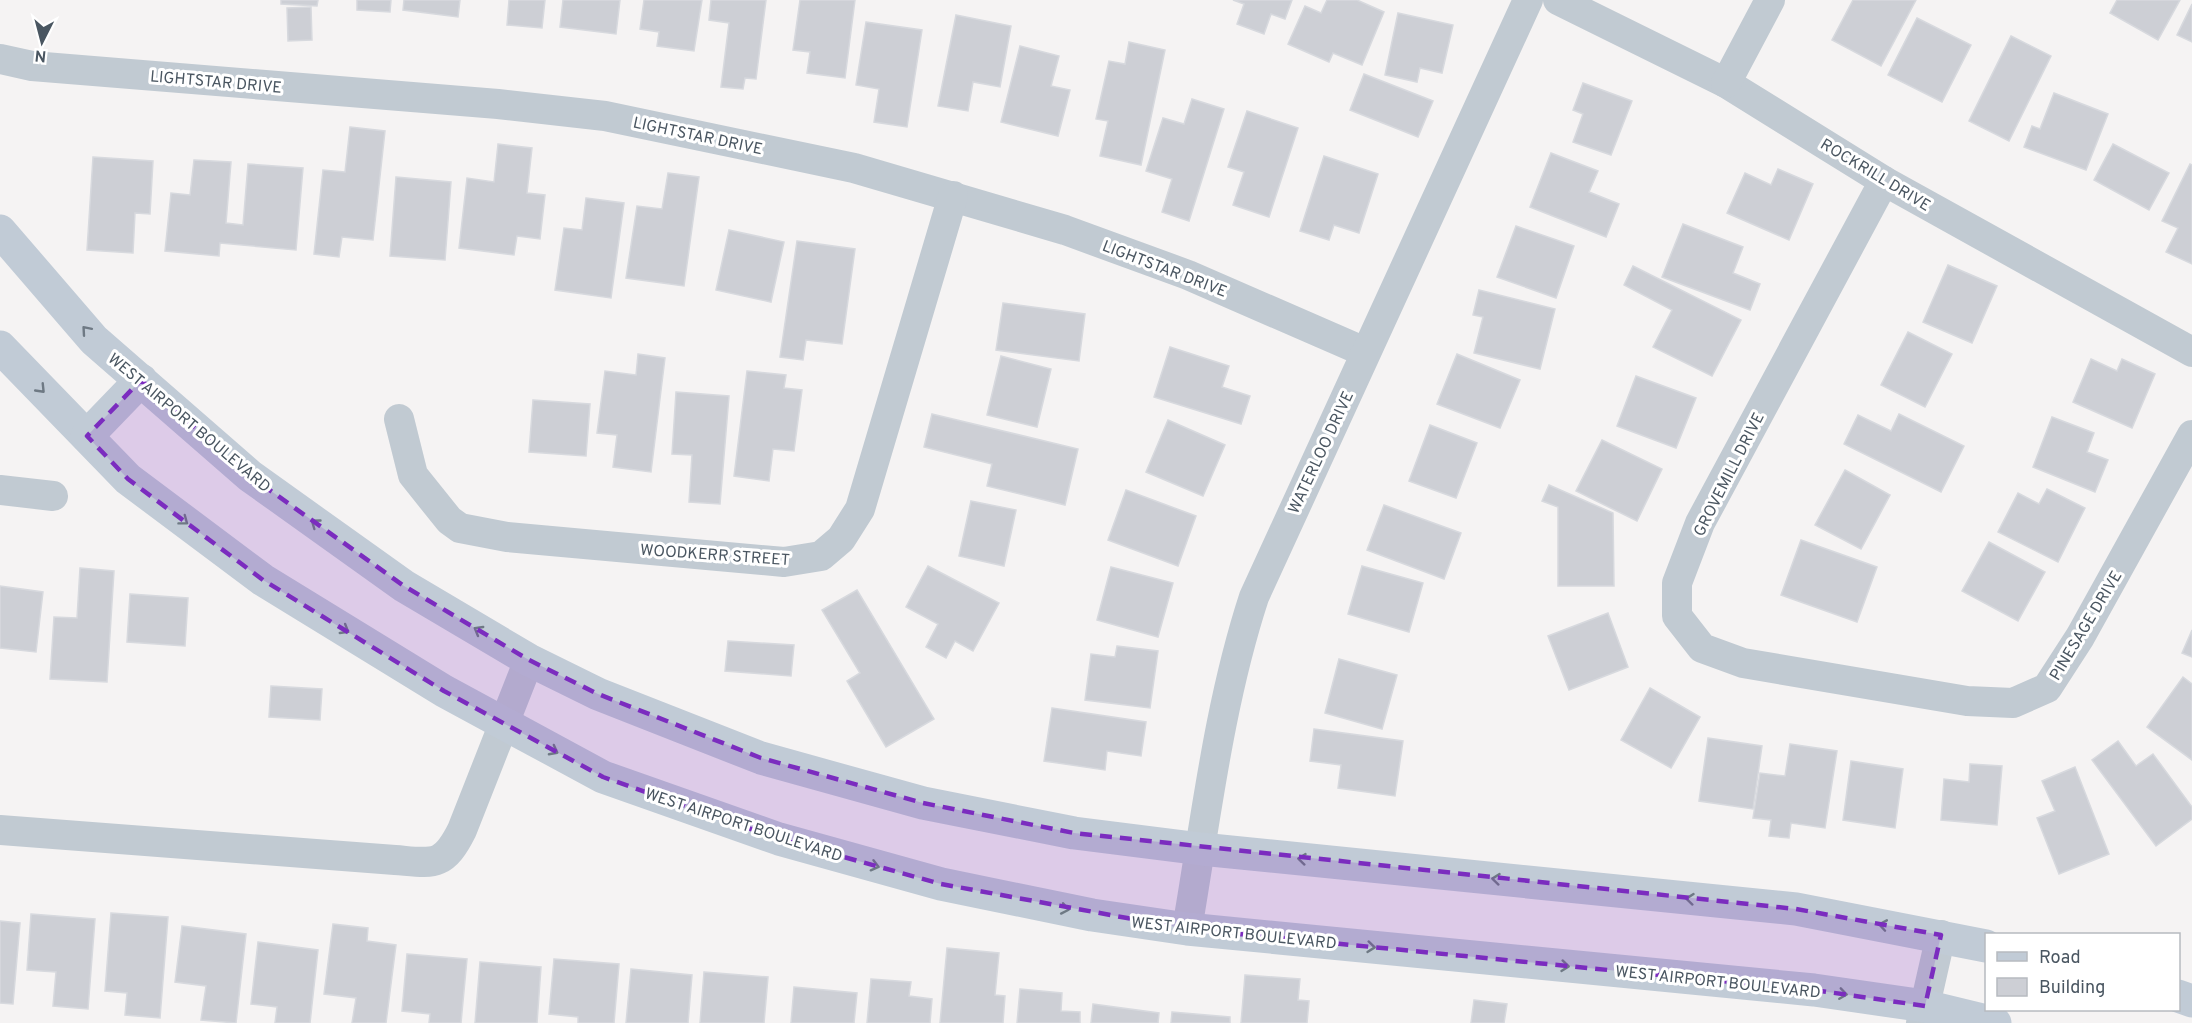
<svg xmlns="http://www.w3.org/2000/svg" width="2192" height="1023" font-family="Overpass,sans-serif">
  <rect width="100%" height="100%" fill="#f5f3f3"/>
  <g fill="#cdcfd5" stroke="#d7d9de" stroke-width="1.5">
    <path d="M281,0H318L317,6L281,4Z"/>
    <path d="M357,0H391L390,12L357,10Z"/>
    <path d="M404,0H460L458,17L403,10Z"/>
    <path d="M509,0H545L542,28L507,25Z"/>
    <path d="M563,0H620L616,34L560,27Z"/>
    <path d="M644,0H702L694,51L657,46L659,32L640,29Z"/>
    <path d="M711,0H766L756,79L745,78L743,89L721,87L729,23L709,20Z"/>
    <path d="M800,0H855L845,78L807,73L810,52L793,50Z"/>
    <path d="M1233,0H1292L1285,19L1271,14L1264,34L1237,24L1244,4Z"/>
    <path d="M1327,0H1357L1384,12L1362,65L1333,53L1329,62L1288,44L1305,6L1321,13Z"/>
    <path d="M1853,0H1916L1881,66L1832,40Z"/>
    <path d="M2117,0H2180L2158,40L2110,13Z"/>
    <path d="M2192,4V42L2177,35Z"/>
    <path d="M311,7L312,40L288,41L287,8Z"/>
    <path d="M1398,13L1453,25L1442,73L1420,68L1417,82L1385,75Z"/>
    <path d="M956,15L1011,26L1000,87L973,82L968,111L938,106Z"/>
    <path d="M1917,18L1971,45L1942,102L1888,75Z"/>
    <path d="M866,22L922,30L907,127L874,122L879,89L856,85Z"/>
    <path d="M2011,36L2051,56L2009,141L1969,121Z"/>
    <path d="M1129,42L1165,50L1141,165L1100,156L1108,121L1096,119L1109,61L1125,64Z"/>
    <path d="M1020,46L1059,56L1051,86L1070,90L1058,136L1001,122Z"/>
    <path d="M1364,74L1433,101L1418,137L1350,110Z"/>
    <path d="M1583,83L1632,101L1611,155L1573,142L1583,114L1573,110Z"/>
    <path d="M2054,93L2108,114L2086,170L2024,147L2032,126L2040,129Z"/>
    <path d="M1192,99L1224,109L1189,221L1162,212L1172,179L1146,171L1163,118L1184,124Z"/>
    <path d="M1247,111L1298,128L1269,217L1233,205L1244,172L1228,167Z"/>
    <path d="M350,127L385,131L373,240L342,237L339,257L314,254L323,170L345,172Z"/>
    <path d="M498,144L532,148L527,193L545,195L540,239L517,236L514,255L459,248L467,178L494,182Z"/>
    <path d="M2113,144L2169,173L2149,210L2094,180Z"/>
    <path d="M1551,153L1598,171L1589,192L1619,204L1606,237L1530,207Z"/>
    <path d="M1324,156L1378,174L1359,233L1334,225L1329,240L1300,231Z"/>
    <path d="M93,157L153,161L150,214L135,213L133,253L87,250Z"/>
    <path d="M194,160L231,162L226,223L243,225L248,164L303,168L296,250L220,243L219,256L165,251L171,193L190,195Z"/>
    <path d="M2190,164L2192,165V264L2166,252L2178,228L2162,221Z"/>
    <path d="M1778,169L1813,184L1789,240L1727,213L1745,173L1771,185Z"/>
    <path d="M668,173L699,177L684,286L626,278L637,206L662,209Z"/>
    <path d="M396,177L451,182L445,260L390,256Z"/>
    <path d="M586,198L624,203L611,298L555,290L564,228L582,230Z"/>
    <path d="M1683,224L1743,247L1733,273L1760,284L1750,310L1662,277Z"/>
    <path d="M1516,226L1574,246L1556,298L1497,277Z"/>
    <path d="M729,230L784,242L771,302L716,290Z"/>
    <path d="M797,241L855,249L842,344L806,340L803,360L780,357Z"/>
    <path d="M1948,265L1997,286L1972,343L1923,322Z"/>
    <path d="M1633,266L1741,320L1712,376L1653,347L1672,310L1624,285Z"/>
    <path d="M1479,290L1555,309L1540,369L1474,353L1483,317L1473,315Z"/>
    <path d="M1003,303L1085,314L1079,361L996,350Z"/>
    <path d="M1908,332L1952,354L1925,407L1881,385Z"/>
    <path d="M1170,347L1229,366L1222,387L1250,396L1241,424L1154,397Z"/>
    <path d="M638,354L665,358L651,472L613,467L617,435L597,433L605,371L636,375Z"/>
    <path d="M1457,354L1520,380L1500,428L1437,404Z"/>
    <path d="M1001,356L1051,369L1037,427L987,415Z"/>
    <path d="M2091,359L2117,371L2122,359L2155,374L2132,428L2073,402Z"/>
    <path d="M747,371L786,375L784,388L802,390L794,451L773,449L769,481L734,476Z"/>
    <path d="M1636,376L1696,398L1676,448L1617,426Z"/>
    <path d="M676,392L729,396L720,504L689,502L692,455L672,454Z"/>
    <path d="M533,400L590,404L586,456L529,452Z"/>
    <path d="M932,414L1078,449L1065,505L987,486L992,464L924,447Z"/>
    <path d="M1899,414L1964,446L1941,492L1844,444L1858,415L1891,431Z"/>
    <path d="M2052,417L2094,433L2087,452L2108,460L2095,492L2033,467Z"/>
    <path d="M1168,420L1225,445L1203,496L1146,472Z"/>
    <path d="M1430,425L1477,443L1456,498L1409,481Z"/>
    <path d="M1602,440L1662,469L1637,521L1576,491Z"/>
    <path d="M1845,470L1890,495L1861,549L1815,525Z"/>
    <path d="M1549,485L1613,513L1614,586H1558V507L1542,501Z"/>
    <path d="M2047,489L2085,508L2058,562L1998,532L2018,493L2039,504Z"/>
    <path d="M1126,490L1196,516L1178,566L1108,540Z"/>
    <path d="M971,501L1016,510L1004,566L959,556Z"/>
    <path d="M1384,505L1461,533L1444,579L1367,550Z"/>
    <path d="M1801,540L1877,567L1857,622L1781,595Z"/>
    <path d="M1989,542L2045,572L2018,621L1962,591Z"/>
    <path d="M928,566L999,603L973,651L955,641L946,658L926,647L938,624L906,607Z"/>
    <path d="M1362,566L1423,583L1409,632L1348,614Z"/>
    <path d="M1111,567L1173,583L1158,637L1097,620Z"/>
    <path d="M80,568L114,571L107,682L50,679L54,617L77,618Z"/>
    <path d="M0,586L43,592L36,652L0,648Z"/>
    <path d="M857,590L934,719L886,747L847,681L860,673L822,610Z"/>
    <path d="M130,594L188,598L185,646L127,642Z"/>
    <path d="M1608,613L1628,667L1569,690L1548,636Z"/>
    <path d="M2192,630V657L2182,653Z"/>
    <path d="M728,641L794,645L791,676L725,671Z"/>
    <path d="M1117,646L1158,651L1150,708L1085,700L1091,654L1115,657Z"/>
    <path d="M1339,659L1397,675L1382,729L1325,713Z"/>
    <path d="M2183,677L2192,684V760L2147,727Z"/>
    <path d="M271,686L322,689L320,720L269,717Z"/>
    <path d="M1650,688L1700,717L1671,768L1621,740Z"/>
    <path d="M1052,708L1146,722L1141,756L1107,751L1105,770L1044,761Z"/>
    <path d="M1314,729L1403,741L1395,796L1338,788L1341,765L1310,761Z"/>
    <path d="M1708,738L1762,746L1753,809L1699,801Z"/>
    <path d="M2118,741L2136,766L2153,754L2192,807V819L2156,846L2092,760Z"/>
    <path d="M1790,744L1837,751L1825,828L1791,823L1789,838L1769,836L1771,820L1753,818L1760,773L1785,776Z"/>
    <path d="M1851,761L1903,769L1895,828L1843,820Z"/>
    <path d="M1970,764L2002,766L1997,825L1941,820L1944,779L1969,782Z"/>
    <path d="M2075,767L2109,854L2059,874L2037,818L2055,811L2042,781Z"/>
    <path d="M111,913L168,917L160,1018L125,1015L127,993L105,991Z"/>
    <path d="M31,914L95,919L88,1009L53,1006L56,972L27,970Z"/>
    <path d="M0,921L20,923L13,1004L0,1003Z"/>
    <path d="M333,924L368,928L367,941L396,945L386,1023H352L356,998L324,994Z"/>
    <path d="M182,926L246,934L236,1023L201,1020L206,986L175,982Z"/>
    <path d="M258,942L318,950L310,1023H275L277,1007L251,1004Z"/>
    <path d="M947,948L999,953L995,995L1005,996L1003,1023H940Z"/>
    <path d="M407,954L467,959L461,1023H429L430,1014L402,1011Z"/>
    <path d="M554,959L619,964L614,1023H578V1017L549,1014Z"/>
    <path d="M480,962L541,967L537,1023H475Z"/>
    <path d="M631,969L692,975L688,1023H626Z"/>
    <path d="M704,972L768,977L764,1023H700Z"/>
    <path d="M1245,975L1300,979L1298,1000L1309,1001L1307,1023H1241Z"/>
    <path d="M871,979L911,982L909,996L932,999L930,1023H867Z"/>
    <path d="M794,987L857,993L854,1023H791Z"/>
    <path d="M1020,989L1062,993L1061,1011L1080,1012V1023H1017Z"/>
    <path d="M1474,1000L1507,1004L1504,1023H1471Z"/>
    <path d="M1093,1004L1159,1013L1158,1023H1091Z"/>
    <path d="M1172,1012L1230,1017V1023H1171Z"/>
  </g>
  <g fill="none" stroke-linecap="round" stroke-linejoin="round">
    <g stroke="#c1cad2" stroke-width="30">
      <path d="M1558,0L1726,83L1884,181L2192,352"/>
      <path d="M0,59L32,66L498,104L605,116L854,168L1065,230L1188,275L1365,352"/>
      <path d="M1726,83L1770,0"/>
      <path d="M1884,181L1700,523L1677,583V616L1702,648L1743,663L1967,701L2013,703L2047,688L2080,637L2192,435"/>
      <path d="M399,419L413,475L449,520L460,528L507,537L784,562L821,556L841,539L860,509L953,196"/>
      <path d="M0,490L53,496"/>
      <path d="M0,830L395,860C433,863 443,868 462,830L529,660"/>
      <path d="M1187,929C1206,818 1219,704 1254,597L1528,0"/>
      <path d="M1921,1023L1941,935"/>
    </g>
    <g stroke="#c1cbd6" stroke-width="33">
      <path d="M0,231L94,340L250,476L404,586L529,660L598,694L761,758L923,803L1074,833L1201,849L1796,909L1986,946"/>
      <path d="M0,347L128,479L263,580L444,691L603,777L779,839L941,884L1092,915L1187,929L1814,990L1925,1006L1995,1023"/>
      <path d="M87,436L141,380"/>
      <path d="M2178,996L2192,1001"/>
    </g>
  </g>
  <defs><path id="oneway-chevron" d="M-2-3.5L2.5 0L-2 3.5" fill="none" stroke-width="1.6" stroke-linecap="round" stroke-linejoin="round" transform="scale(1.5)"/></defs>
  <g stroke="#6e7984">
    <use href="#oneway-chevron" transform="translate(86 330) rotate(-131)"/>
    <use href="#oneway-chevron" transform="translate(41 389) rotate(46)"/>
    <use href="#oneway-chevron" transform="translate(184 521) rotate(37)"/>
    <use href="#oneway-chevron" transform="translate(315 523) rotate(-144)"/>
    <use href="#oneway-chevron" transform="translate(345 630) rotate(31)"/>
    <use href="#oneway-chevron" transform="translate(478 630) rotate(-150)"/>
    <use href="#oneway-chevron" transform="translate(554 751) rotate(28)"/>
    <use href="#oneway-chevron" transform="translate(1302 859) rotate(-174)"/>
    <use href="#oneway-chevron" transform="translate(875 866) rotate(15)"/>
    <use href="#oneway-chevron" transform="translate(1496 879) rotate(-174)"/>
    <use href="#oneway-chevron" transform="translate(1690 899) rotate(-174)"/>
    <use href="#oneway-chevron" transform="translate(1065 909) rotate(11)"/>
    <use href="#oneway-chevron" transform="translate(1883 925) rotate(-170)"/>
    <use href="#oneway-chevron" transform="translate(1371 947) rotate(6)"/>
    <use href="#oneway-chevron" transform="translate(1565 966) rotate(6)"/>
    <use href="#oneway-chevron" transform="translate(1843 994) rotate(8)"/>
  </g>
  <path fill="#7b2cbf" fill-opacity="0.2" stroke="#7b2cbf" stroke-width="4.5" stroke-dasharray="12 8" stroke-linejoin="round" d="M141,380L250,476L404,586L529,660L598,694L761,758L923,803L1074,833L1796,909L1941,935L1925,1006L1814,990L1187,929L941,884L779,839L603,777L444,691L263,580L128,479L87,436Z"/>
  <g text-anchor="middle" stroke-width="6" stroke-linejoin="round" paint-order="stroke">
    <g font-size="16" fill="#4a5661" stroke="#fff">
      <text transform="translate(216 81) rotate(5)" y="6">LIGHTSTAR DRIVE</text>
      <text transform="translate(698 135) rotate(12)" y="6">LIGHTSTAR DRIVE</text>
      <text transform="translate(1876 174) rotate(31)" y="6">ROCKRILL DRIVE</text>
      <text transform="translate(1165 268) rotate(21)" y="6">LIGHTSTAR DRIVE</text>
      <text transform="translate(190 422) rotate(40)" y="6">WEST AIRPORT BOULEVARD</text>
      <text transform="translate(1320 452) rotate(-65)" y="6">WATERLOO DRIVE</text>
      <text transform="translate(1728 474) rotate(-63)" y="6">GROVEMILL DRIVE</text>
      <text transform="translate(715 554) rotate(4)" y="6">WOODKERR STREET</text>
      <text transform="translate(2085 625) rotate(-59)" y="6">PINESAGE DRIVE</text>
      <text transform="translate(744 824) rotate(18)" y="6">WEST AIRPORT BOULEVARD</text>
      <text transform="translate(1234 932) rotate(6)" y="6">WEST AIRPORT BOULEVARD</text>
      <text transform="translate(1718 981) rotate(6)" y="6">WEST AIRPORT BOULEVARD</text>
    </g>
  </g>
  <rect x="1985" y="933" width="195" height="78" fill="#ffffff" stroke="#b7bbc0" stroke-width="1.5"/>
  <rect x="1997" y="952" width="30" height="9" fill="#c1cbd6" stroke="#b7bbc0" stroke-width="1.5"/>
  <text x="2039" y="963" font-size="18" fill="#4a5661">Road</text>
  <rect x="1997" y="978" width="30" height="18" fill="#cdcfd5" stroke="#b7bbc0" stroke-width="1.5"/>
  <text x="2039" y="993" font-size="18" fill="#4a5661">Building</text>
  <g transform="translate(42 42) rotate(186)" stroke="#ffffff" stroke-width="4.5" paint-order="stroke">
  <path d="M0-4.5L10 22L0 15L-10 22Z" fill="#4a5661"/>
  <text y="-9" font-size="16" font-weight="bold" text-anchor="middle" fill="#4a5661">N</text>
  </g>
</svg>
